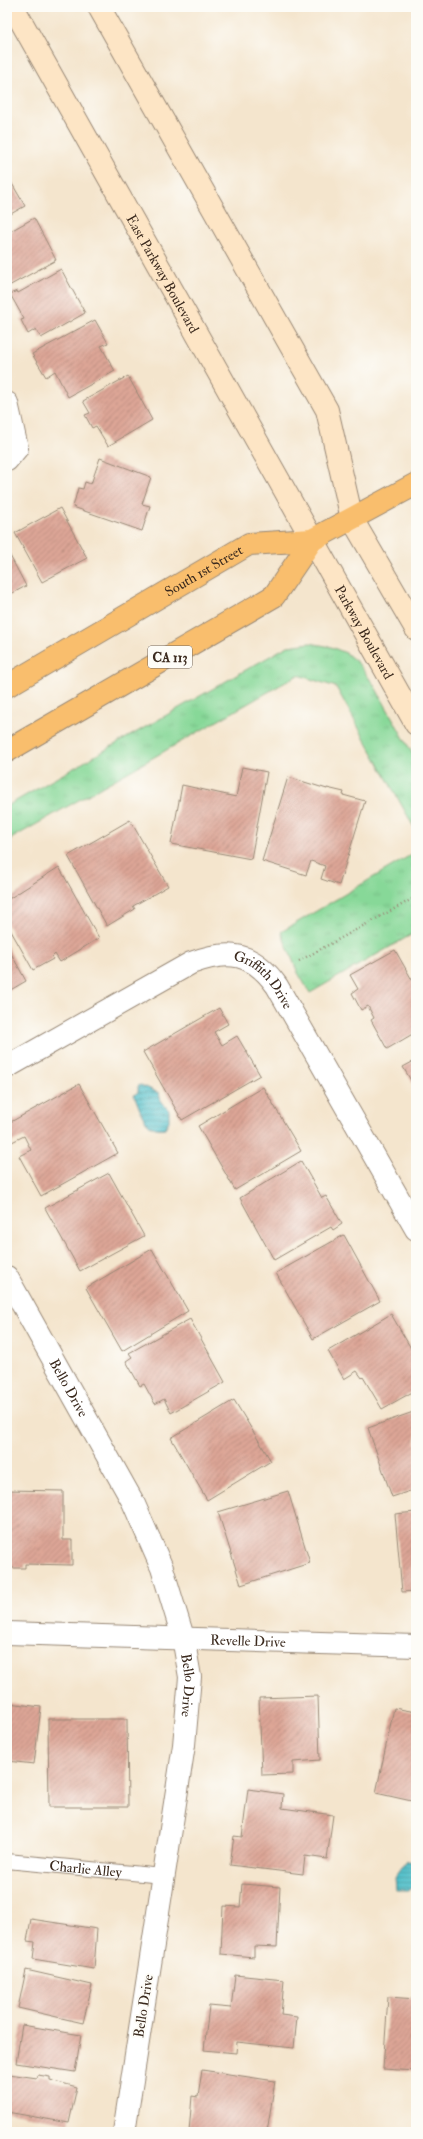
<svg xmlns="http://www.w3.org/2000/svg" width="423" height="2139" font-family="'IM FELL Double Pica',serif">
  <defs>
    <pattern id="park-tufts" width="24" height="20" patternUnits="userSpaceOnUse"><rect width="24" height="20" fill="#87d898"/><path d="M3 7l-1-3M5 7V3M7 7l1-3M15 17l-1-3M17 17v-4M19 17l1-3" fill="none" stroke="#75ba83"/></pattern>
    <pattern id="water-rules" width="6" height="5" patternUnits="userSpaceOnUse"><rect width="6" height="5" fill="#53c0ca"/><path d="M0 2.5h6" fill="none" stroke="#469ca3"/></pattern>
    <pattern id="building-hatch" width="6" height="6" patternUnits="userSpaceOnUse"><rect width="6" height="6" fill="#dda696"/><path d="M-1 1l2-2M0 6l6-6M5 7l2-2" fill="none" stroke="#b4877a"/></pattern>
  </defs>
  <rect width="100%" height="100%" fill="#fdfcf7"/>
  <filter id="ink" filterUnits="userSpaceOnUse"><feTurbulence type="fractalNoise" baseFrequency=".025" numOctaves="2"/><feDisplacementMap in="SourceGraphic" scale="8" xChannelSelector="R" yChannelSelector="G"/><feConvolveMatrix kernelMatrix="1 2 1 2 8 2 1 2 1" color-interpolation-filters="sRGB"/></filter>
  <filter id="wash" filterUnits="userSpaceOnUse"><feTurbulence type="fractalNoise" baseFrequency=".012" numOctaves="4" result="noise"/><feDisplacementMap in="SourceGraphic" scale="16" xChannelSelector="R" yChannelSelector="G"/><feGaussianBlur stdDeviation="0.9" result="paint"/><feColorMatrix in="noise" values="0 0 0 0 0 0 0 0 0 0 0 0 0 0 0 0 0 1.4 0 .05"/><feComposite in="paint" operator="in"/></filter>
  <g filter="url(#wash)">
    <rect width="100%" height="100%" fill="#f4e5cd"/>
    <g fill="url(#park-tufts)" stroke="#61815b">
      <path d="M310,643L331,647L346,653L358,663L374,685L416,760V831L336,687L298,675L7,841V806L279,651L288,646Z"/>
      <path d="M416,852V932L310,993L298,973L281,932Z"/>
    </g>
    <g fill="url(#water-rules)" stroke="#477574">
      <path d="M141,1085L159,1093L161,1102L169,1110V1121L165,1128C143,1132 141,1109 134,1095L138,1092V1086Z"/>
      <path d="M416,1855V1882L409,1890H396L395,1877L407,1860L409,1862Z"/>
    </g>
    <g id="blocks">
      <g fill="url(#building-hatch)">
        <path d="M7,175L25,206L7,216Z"/>
        <path d="M34,218L56,260L7,287V233Z"/>
        <path d="M61,269L85,313L41,338L36,329L28,334L21,320L24,319L10,294L17,291L18,293Z"/>
        <path d="M95,320L108,343L101,346L115,371L68,397L55,371L46,377L32,354Z"/>
        <path d="M128,376L152,420L108,446L96,426L92,428L85,415L90,413L83,401Z"/>
        <path d="M100,458L151,477L142,504L150,506L142,531L73,507L78,488L83,489L85,482L91,484Z"/>
        <path d="M60,508L87,558L42,582L15,533Z"/>
        <path d="M7,550L26,586L7,596Z"/>
        <path d="M242,767L267,772L251,859L171,844L182,785L236,797Z"/>
        <path d="M288,777L327,789V788L344,792L343,795L365,801L339,885L321,879L325,866L311,861L306,875L262,861Z"/>
        <path d="M130,820L168,886L133,906L135,909L107,926L68,856Z"/>
        <path d="M59,867L99,938L60,962L55,954L52,957L53,959L33,970L7,924V900Z"/>
        <path d="M7,946L26,981L7,992Z"/>
        <path d="M395,950L416,987V1032L387,1049L371,1020L374,1018L368,1006L361,1010L352,993L358,989L350,975Z"/>
        <path d="M219,1008L228,1024L214,1032L222,1045L237,1036L260,1075L182,1120L143,1052Z"/>
        <path d="M416,1060V1089L403,1067Z"/>
        <path d="M79,1084L118,1153L41,1196L19,1156L31,1150L24,1136L10,1143L7,1138V1124Z"/>
        <path d="M263,1087L301,1151L235,1190L198,1126Z"/>
        <path d="M301,1161L322,1198L326,1196L342,1224L333,1230L331,1227L274,1260L240,1198Z"/>
        <path d="M109,1173L144,1236L80,1271L45,1208Z"/>
        <path d="M344,1235L380,1301L313,1339L276,1273Z"/>
        <path d="M152,1249L188,1311L122,1351L86,1288Z"/>
        <path d="M391,1314L416,1357V1390L382,1409L363,1377L362,1378L357,1371L344,1379L328,1351Z"/>
        <path d="M190,1319L225,1382L171,1413L164,1399L155,1404L144,1384L140,1386L126,1361L132,1357L129,1353Z"/>
        <path d="M234,1400L271,1461L207,1500L171,1438Z"/>
        <path d="M416,1411V1489L392,1497L368,1428Z"/>
        <path d="M7,1490L63,1491V1540H72V1565L25,1564V1568H7Z"/>
        <path d="M288,1491L310,1563L241,1585L218,1512Z"/>
        <path d="M416,1512V1591L402,1592L395,1514Z"/>
        <path d="M318,1696L320,1760L293,1762V1774L262,1775L259,1698Z"/>
        <path d="M9,1703L41,1707L34,1764L7,1761V1708Z"/>
        <path d="M394,1708L416,1712V1802L376,1793Z"/>
        <path d="M48,1719H127L128,1807H49Z"/>
        <path d="M248,1789L283,1794L282,1808L333,1815L327,1859L305,1856L303,1874L230,1865L234,1836L242,1837Z"/>
        <path d="M242,1884L280,1887L277,1947L254,1946V1957L221,1954L223,1906L240,1907Z"/>
        <path d="M416,1910V1918L412,1914Z"/>
        <path d="M31,1919L97,1929L94,1969L33,1959L35,1942L27,1941Z"/>
        <path d="M26,1970L92,1985L83,2023L18,2008Z"/>
        <path d="M235,1975L284,1980L281,2015L297,2017L294,2048L237,2042L236,2053L204,2050L209,2006L231,2008Z"/>
        <path d="M388,1997L416,1999V2071L383,2069Z"/>
        <path d="M22,2025L81,2035L75,2072L16,2063Z"/>
        <path d="M202,2070L275,2081L267,2132H189L192,2096L198,2097Z"/>
        <path d="M9,2074L37,2078L38,2075L50,2077V2080L77,2087L69,2123L7,2112Z"/>
        <path d="M7,2129L20,2131V2132H7Z"/>
      </g>
    </g>
  </g>
  <g filter="url(#ink)">
    <use href="#blocks" fill-opacity="0" stroke="#988876" stroke-width="1"/>
    <g fill="none" stroke-linecap="round" stroke-linejoin="round">
      <defs>
        <g id="lane">
          <path id="s1" d="M7,1861L163,1876"/>
        </g>
        <g id="street">
          <path d="M7,403L17,448L7,460"/>
          <path id="s2" d="M7,1067L191,963C229,949 253,952 277,986L416,1229"/>
          <path id="s3" d="M7,1277L133,1502L162,1568L183,1637L190,1677L184,1745L124,2132"/>
          <path id="s4" d="M7,1633L416,1646"/>
        </g>
        <g id="secondary">
          <path id="s5" d="M13,7L416,724"/>
          <path d="M99,7L327,410L352,519L416,629"/>
        </g>
        <g id="primary">
          <path id="s6" d="M7,686L249,544L312,540L416,484"/>
          <path d="M7,751L274,596L312,540"/>
        </g>
      </defs>
      <use href="#lane" stroke="#988876" stroke-width="16"/>
      <use href="#street" stroke="#988876" stroke-width="24"/>
      <use href="#secondary" stroke="#988876" stroke-width="24"/>
      <use href="#primary" stroke="#988876" stroke-width="24"/>
      <path stroke="#988876" stroke-width="2.5" stroke-dasharray="1 3" stroke-linecap="butt" d="M299,961L416,897"/>
      <use href="#lane" stroke="#fff" stroke-width="14"/>
      <use href="#street" stroke="#fff" stroke-width="22"/>
      <use href="#secondary" stroke="#fde5c5" stroke-width="22"/>
      <use href="#primary" stroke="#f9be6d" stroke-width="22"/>
    </g>
  </g>
  <g text-anchor="middle" stroke-width="4" stroke-linejoin="round" paint-order="stroke">
    <rect fill="#fdfcf7" stroke="#75695f" stroke-width="1" x="148" y="646" width="44" height="22" rx="3"/>
    <g font-size="13" font-weight="bold" fill="#3b2a1e">
      <text x="170" y="662">CA 113</text>
    </g>
    <g font-size="14" fill="#3b2a1e" stroke="#fdfcf7">
      <text dy="5" stroke="none"><textPath href="#s5" startOffset="306">East Parkway Boulevard</textPath></text>
      <text dy="5" stroke="none"><textPath href="#s6" startOffset="228">South 1st Street</textPath></text>
      <text dy="5" stroke="none"><textPath href="#s5" startOffset="717">Parkway Boulevard</textPath></text>
      <text dy="5" stroke="none"><textPath href="#s2" startOffset="295">Griffith Drive</textPath></text>
      <text dy="5" stroke="none"><textPath href="#s3" startOffset="127">Bello Drive</textPath></text>
      <text dy="5" stroke="none"><textPath href="#s4" startOffset="241">Revelle Drive</textPath></text>
      <text dy="5" stroke="none"><textPath href="#s3" startOffset="451">Bello Drive</textPath></text>
      <text dy="5" stroke="none"><textPath href="#s1" startOffset="79">Charlie Alley</textPath></text>
      <text transform="translate(143 2006) rotate(-81)" y="5">Bello Drive</text>
    </g>
  </g>
  <rect width="423" height="2139" fill="none" stroke="#fdfcf7" stroke-width="24"/>
</svg>
